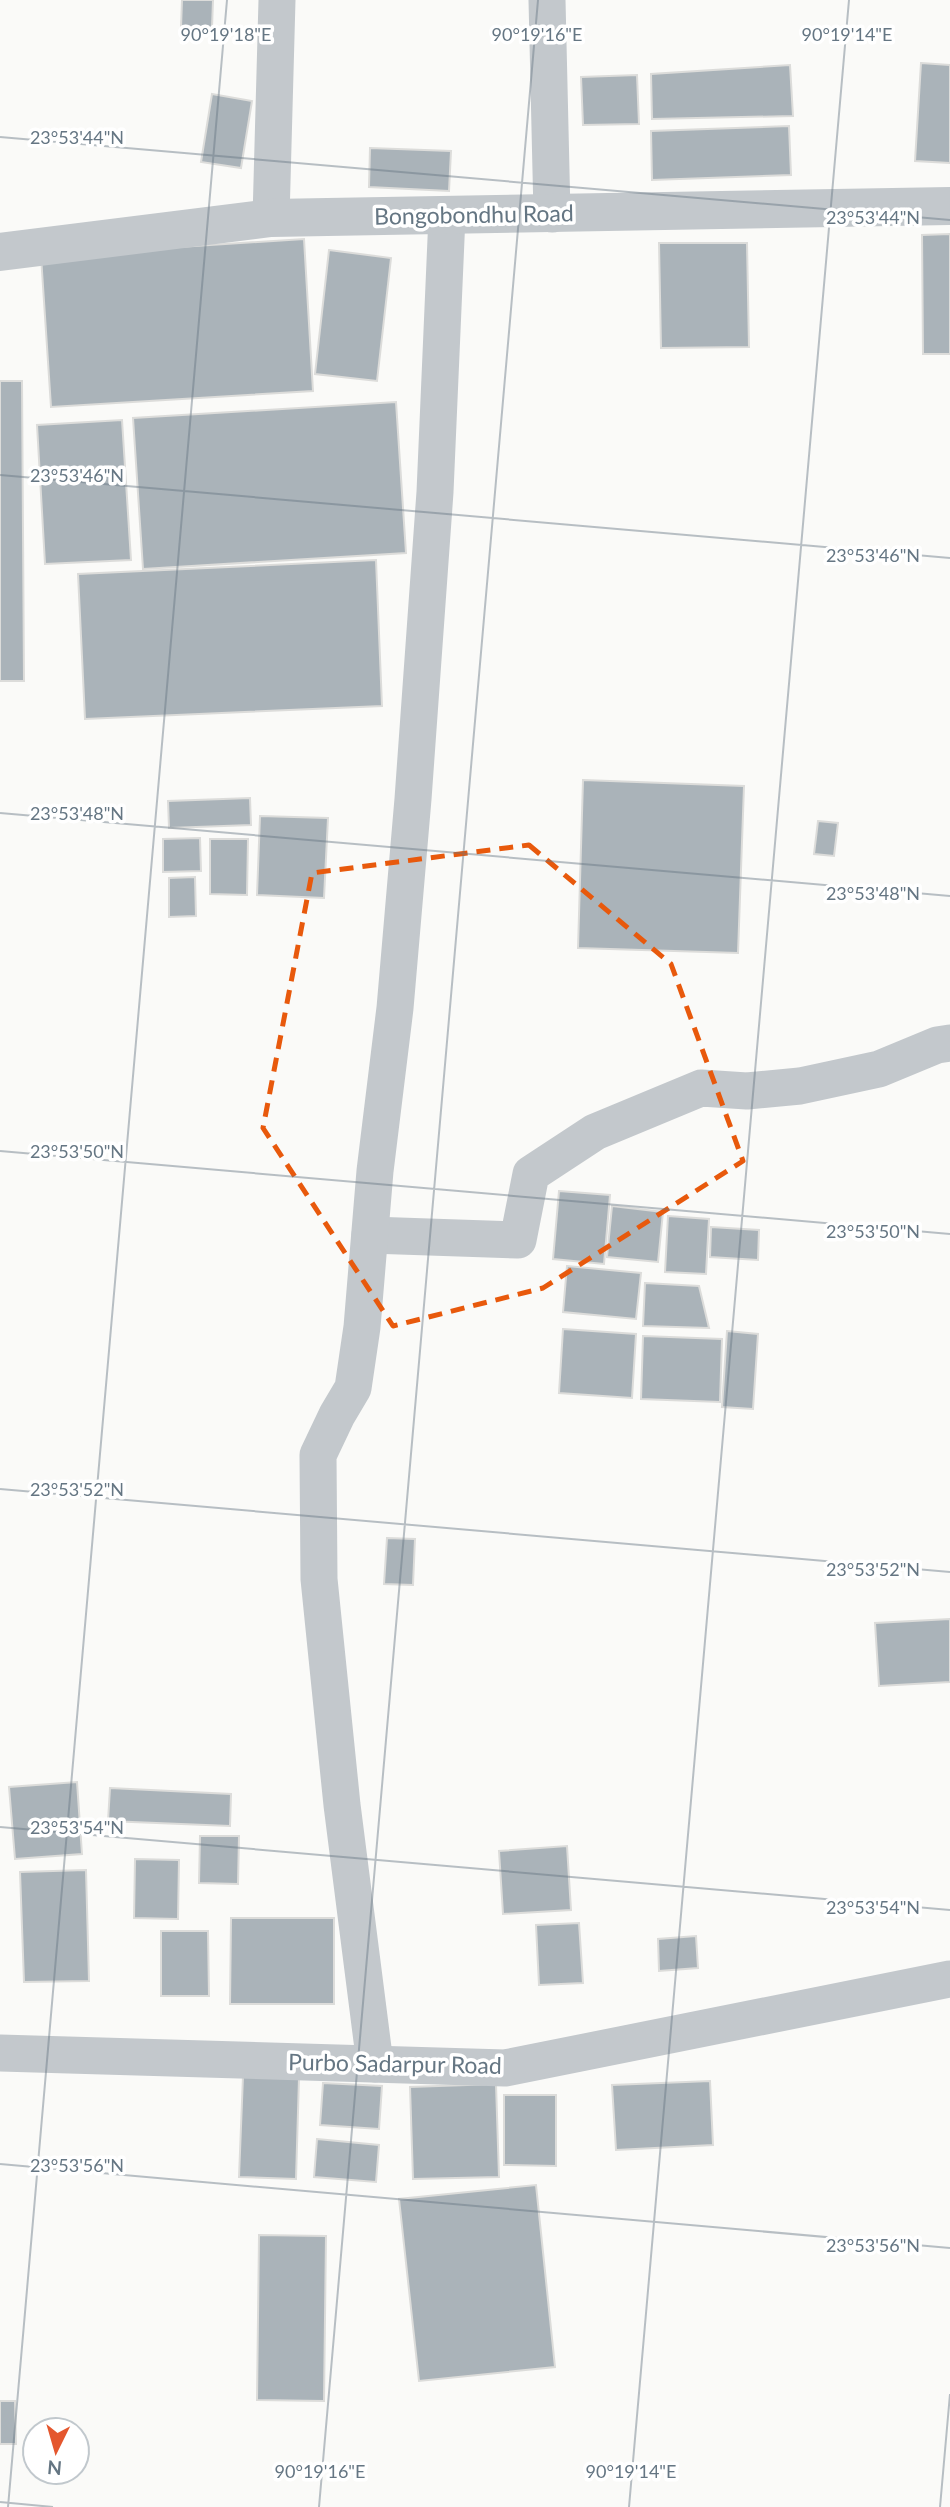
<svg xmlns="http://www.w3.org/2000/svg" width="950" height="2507" font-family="Lato,sans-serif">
  <rect width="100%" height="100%" fill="#fafaf8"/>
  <g fill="#aab3b9" stroke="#dcdcda" stroke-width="2">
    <path d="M182,0H213L212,28H181Z"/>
    <path d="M921,63L950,65V163L915,161Z"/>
    <path d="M790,65L793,116L652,119L651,74Z"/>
    <path d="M637,75L639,124L583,125L581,77Z"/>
    <path d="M212,94L252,101L241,168L201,162Z"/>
    <path d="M789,126L791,175L652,180L651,131Z"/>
    <path d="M370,148L451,151L449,191L369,187Z"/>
    <path d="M950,234V354H923L922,235Z"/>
    <path d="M304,239L313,391L51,407L41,256Z"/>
    <path d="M659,243H747L749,347L661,348Z"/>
    <path d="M329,250L391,258L377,381L315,374Z"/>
    <path d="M0,381H22L24,681H0Z"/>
    <path d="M396,402L406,553L143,569L133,418Z"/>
    <path d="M122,420L131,560L45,564L37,425Z"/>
    <path d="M376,560L382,706L85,719L78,574Z"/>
    <path d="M583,780L744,786L738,953L578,948Z"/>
    <path d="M250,798L251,825L169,828L168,801Z"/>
    <path d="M260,816L328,818L324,898L257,895Z"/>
    <path d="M818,821L838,823L834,856L814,854Z"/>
    <path d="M200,838L201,871L163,872V839Z"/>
    <path d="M210,839H248L247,895L210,894Z"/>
    <path d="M195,877L196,916L169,917V878Z"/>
    <path d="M559,1191L610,1195L604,1264L553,1259Z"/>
    <path d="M612,1206L663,1212L658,1262L607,1257Z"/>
    <path d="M668,1216L709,1219L706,1274L665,1272Z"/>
    <path d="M711,1227L759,1230L758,1260L710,1257Z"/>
    <path d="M567,1266L641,1273L636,1319L563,1312Z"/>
    <path d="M645,1283L699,1286L709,1328L643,1326Z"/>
    <path d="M563,1329L636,1334L632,1398L559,1393Z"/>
    <path d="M727,1331L758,1334L753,1409L722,1407Z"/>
    <path d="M643,1336L722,1339L720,1402L641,1399Z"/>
    <path d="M387,1538L415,1539L413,1585L384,1584Z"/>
    <path d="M950,1619V1682L879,1686L875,1623Z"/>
    <path d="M77,1782L82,1854L15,1859L9,1787Z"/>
    <path d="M110,1788L231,1794L230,1826L108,1821Z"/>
    <path d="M200,1836H239L238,1884L199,1883Z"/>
    <path d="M567,1846L571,1910L503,1914L499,1851Z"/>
    <path d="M135,1859L179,1860L178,1919L134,1918Z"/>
    <path d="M86,1870L89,1981L24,1982L20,1872Z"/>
    <path d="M231,1918H334V2004H230Z"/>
    <path d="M579,1923L583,1983L539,1985L536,1925Z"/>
    <path d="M161,1931H208L209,1996H161Z"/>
    <path d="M696,1936L698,1968L659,1971L658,1939Z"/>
    <path d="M243,2076L299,2078L296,2179L239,2177Z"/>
    <path d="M710,2081L713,2145L616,2150L612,2085Z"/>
    <path d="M323,2083L382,2086L379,2129L320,2125Z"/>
    <path d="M496,2084L499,2177L413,2179L410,2087Z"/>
    <path d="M504,2095H556V2166L504,2165Z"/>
    <path d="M317,2139L379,2145L376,2182L314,2177Z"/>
    <path d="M536,2185L555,2367L419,2381L399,2199Z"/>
    <path d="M259,2235L326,2236L324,2401L257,2400Z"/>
    <path d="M0,2401H15L16,2444H0Z"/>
  </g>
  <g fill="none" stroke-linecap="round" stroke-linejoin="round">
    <g stroke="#c3c8cc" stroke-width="37">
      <path d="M547,0L552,214"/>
      <path d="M271,218L277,0"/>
      <path d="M370,1235L518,1240L531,1174L595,1132L701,1088L747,1091L800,1086L879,1069L937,1045L950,1043"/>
      <path d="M0,2053L505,2068L950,1979"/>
      <path d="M375,2064L342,1805L319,1579L318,1455L337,1415L353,1388L362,1327L375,1171L395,1008L413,799L435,492L447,216"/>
    </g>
    <path stroke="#c3c8cc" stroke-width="38" d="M0,252L271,218L950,206"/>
  </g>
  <path fill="none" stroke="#e8590c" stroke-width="5" stroke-dasharray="14 9" stroke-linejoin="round" d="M529,845L671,964L743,1161L543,1288L393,1326L263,1128L312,873Z"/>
  <path fill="none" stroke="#657683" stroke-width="2" stroke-opacity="0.45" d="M0,137L950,220M0,475L950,558M0,813L950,896M0,1151L950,1234M0,1489L950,1572M0,1827L950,1910M0,2164L950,2248M0,2502L53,2507M8,2507L227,0M319,2507L538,0M629,2507L849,0M940,2507L950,2394"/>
  <g text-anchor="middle" stroke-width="7" stroke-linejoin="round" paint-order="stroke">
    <g font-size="23" fill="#657683" stroke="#fff">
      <text transform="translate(474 215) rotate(-1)" y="8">Bongobondhu Road</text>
      <text transform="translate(395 2064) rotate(1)" y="8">Purbo Sadarpur Road</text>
    </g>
  </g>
  <g font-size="18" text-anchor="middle" fill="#657683" stroke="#fff" stroke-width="7" stroke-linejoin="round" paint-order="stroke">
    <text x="226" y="41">90°19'18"E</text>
    <text x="537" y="41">90°19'16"E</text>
    <text x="847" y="41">90°19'14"E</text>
    <text x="77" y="144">23°53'44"N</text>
    <text x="873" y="224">23°53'44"N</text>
    <text x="77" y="482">23°53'46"N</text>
    <text x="873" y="562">23°53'46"N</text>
    <text x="77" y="820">23°53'48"N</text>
    <text x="873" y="900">23°53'48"N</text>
    <text x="77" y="1158">23°53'50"N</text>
    <text x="873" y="1238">23°53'50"N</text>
    <text x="77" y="1496">23°53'52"N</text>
    <text x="873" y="1576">23°53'52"N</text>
    <text x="77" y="1834">23°53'54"N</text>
    <text x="873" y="1914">23°53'54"N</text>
    <text x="77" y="2172">23°53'56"N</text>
    <text x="873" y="2252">23°53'56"N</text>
    <text x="320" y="2478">90°19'16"E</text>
    <text x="631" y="2478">90°19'14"E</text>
  </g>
  <g transform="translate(56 2451) rotate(185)"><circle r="33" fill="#ffffff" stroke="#c1c8cd" stroke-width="2"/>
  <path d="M0-5L12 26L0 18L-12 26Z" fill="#e4572e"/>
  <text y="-10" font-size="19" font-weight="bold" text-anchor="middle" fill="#657683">N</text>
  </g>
</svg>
